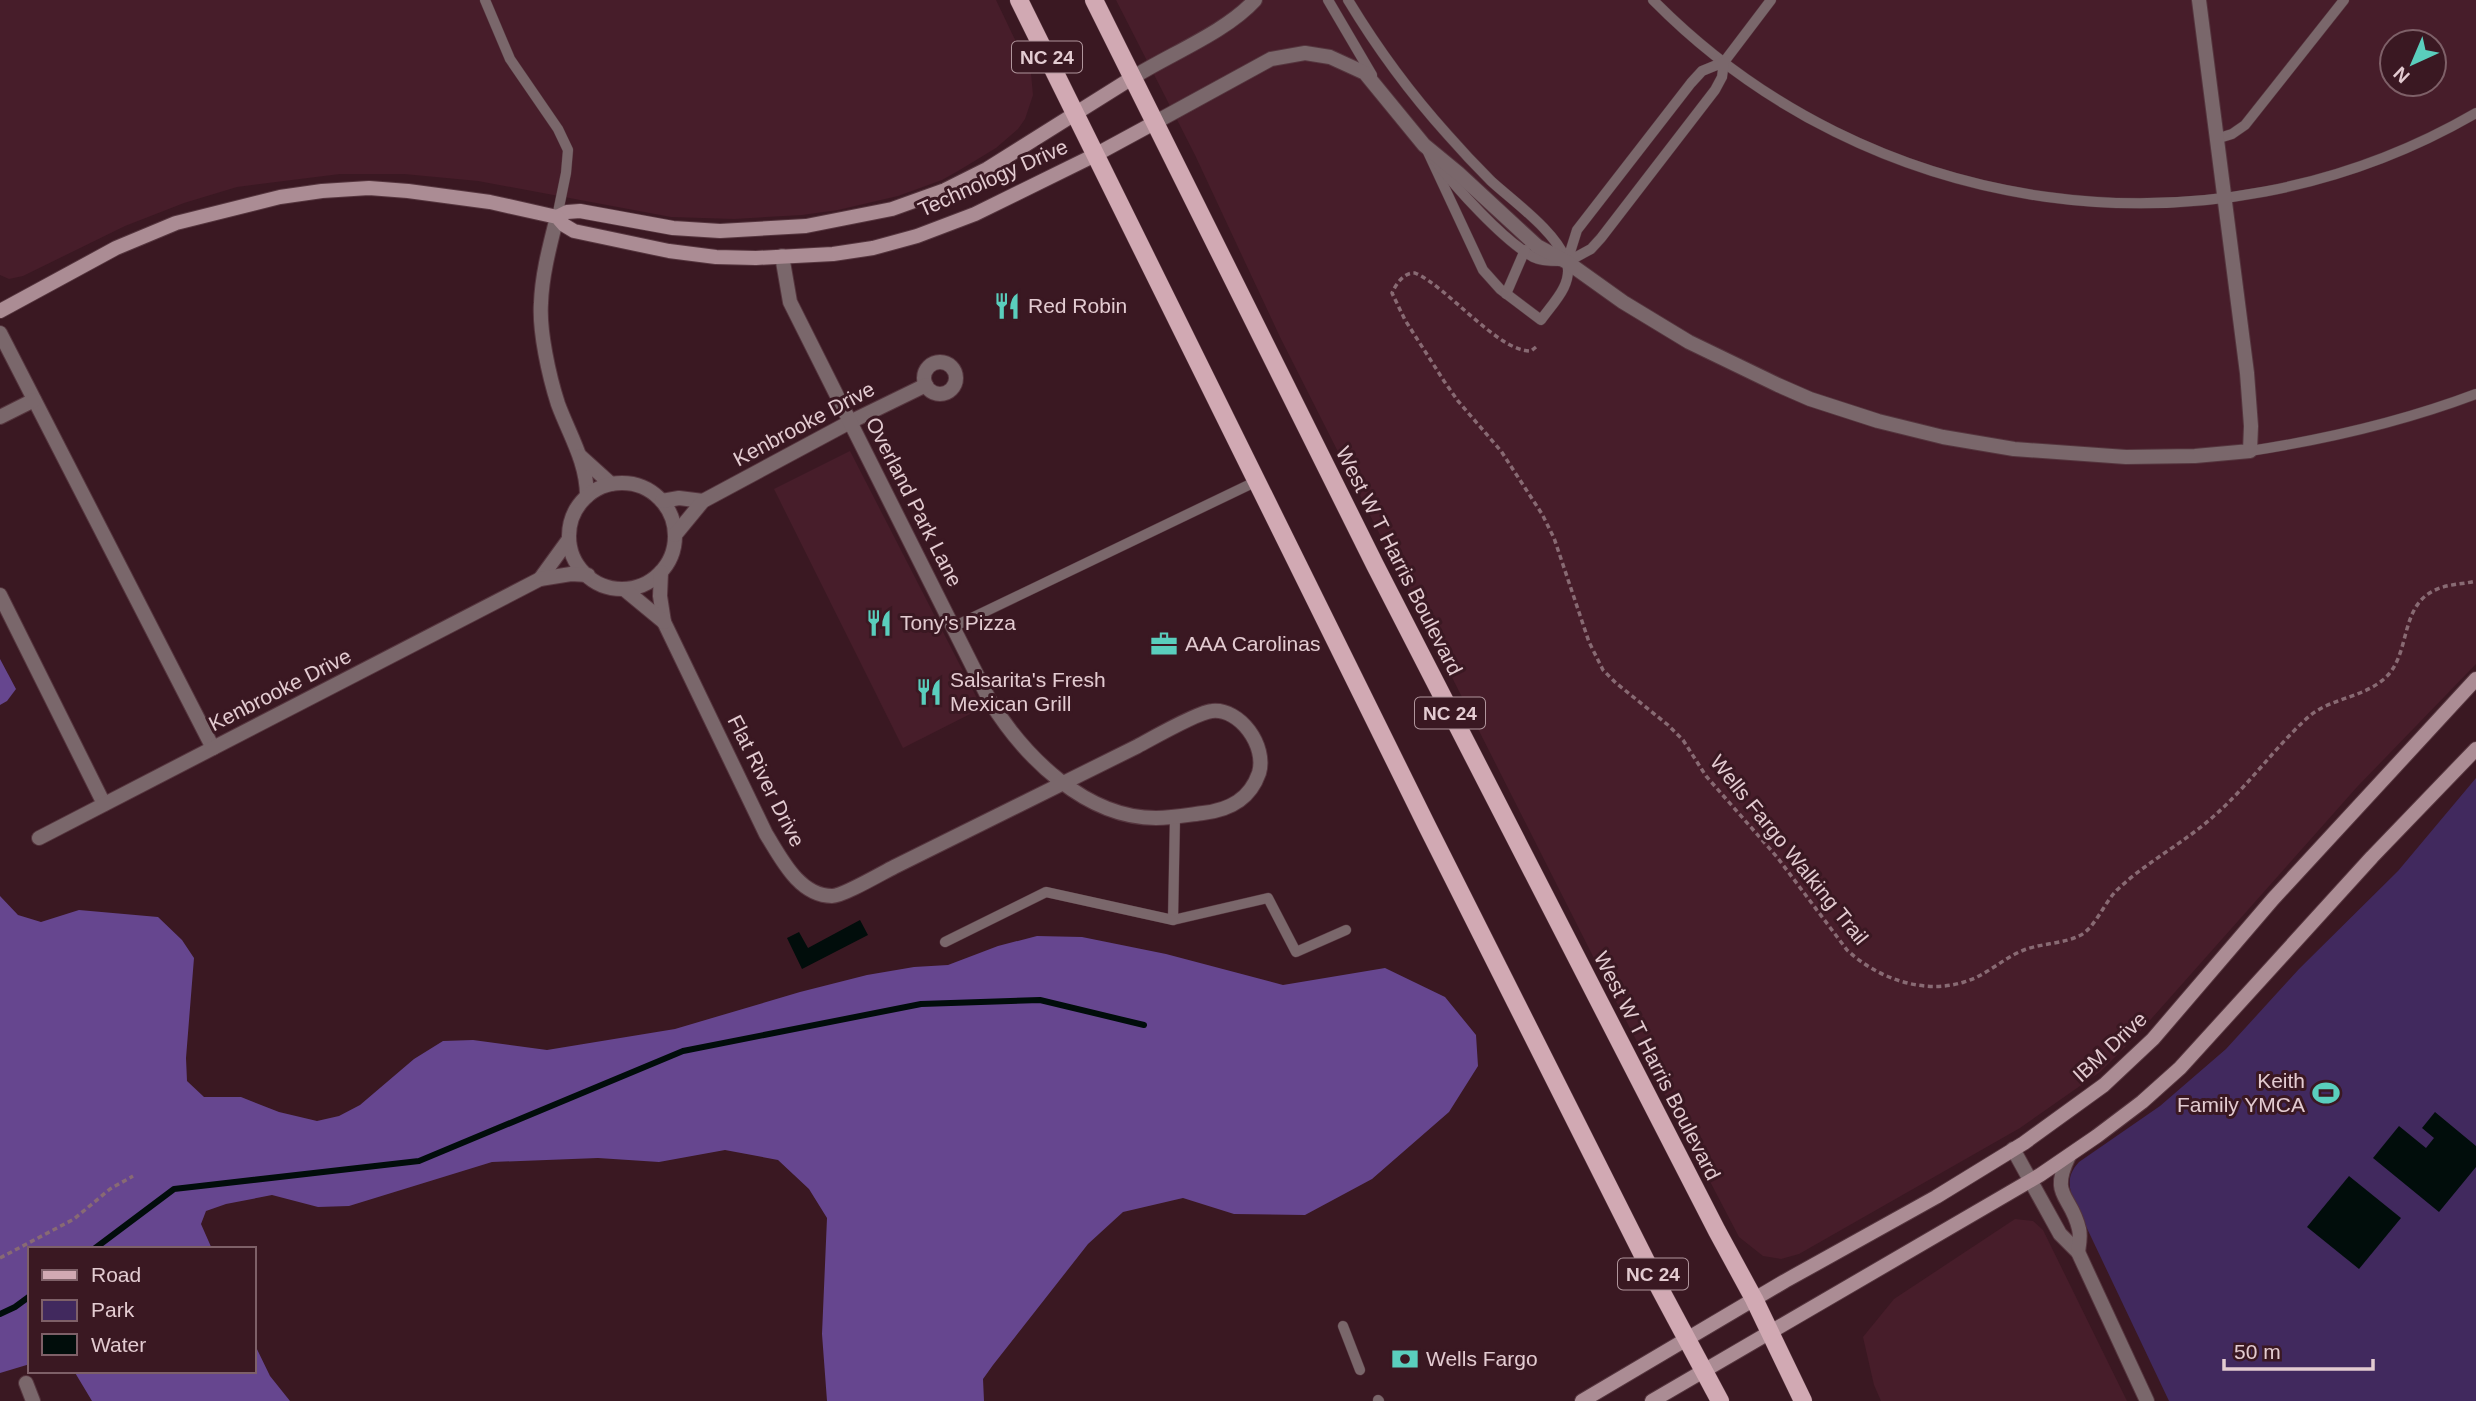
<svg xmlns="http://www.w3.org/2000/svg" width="2476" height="1401" font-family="Helvetica,sans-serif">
  <rect width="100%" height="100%" fill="#3a1822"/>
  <g fill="#471d2a" fill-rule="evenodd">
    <path d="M0,0H996L1031,73L1033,95L1025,119L1018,129L996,148L958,171L942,180L898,196L838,210L802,215L734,219L671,217L478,181L404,174H340L237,187L184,203L125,226L23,276L9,279L0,275Z"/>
    <path d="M1116,0H2476V664L2357,787L2136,1036L2100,1072L2020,1128L1799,1254L1781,1259L1763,1256L1739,1237L1610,990L1280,337L1195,155ZM2392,42H2434V84H2392Z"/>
    <path d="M850,451L982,708L903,748L774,489Z"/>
    <path d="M2015,1219L2033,1221L2043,1230L2127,1401H1881L1874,1385L1863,1337L1894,1299Z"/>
  </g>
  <path fill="#41295e" d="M2476,778V1401H2169L2074,1201C2068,1186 2067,1175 2079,1162L2160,1106L2226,1049L2299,969L2398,871Z"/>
  <g fill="#66468f">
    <path d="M0,659L16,689L7,701L0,705Z"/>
    <path d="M0,896L18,915L41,922L79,910L158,917L182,940L194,958L186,1058L187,1081L204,1097H241L279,1112L317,1121L339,1116L360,1105L414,1059L443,1041L473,1040L547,1050L675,1029L800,992L867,975L914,967L948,965L998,946L1037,936L1082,937L1166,954L1283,985L1385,968L1445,997L1476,1035L1478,1066L1449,1112L1372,1179L1305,1215L1234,1214L1183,1198L1123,1212L1088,1244L993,1365L983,1379L984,1401H827L822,1334L827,1218L809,1189L778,1160L725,1150L659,1162L598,1158L492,1162L349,1206L318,1207L272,1195L226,1204L206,1211L201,1224L212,1249H30V1364L0,1373Z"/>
    <path d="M254,1343L270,1376L290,1401H92L74,1371H254Z"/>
  </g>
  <g fill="#010d0b">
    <path d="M860,920L868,935L802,969L787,938L799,932L808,948Z"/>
    <path d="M2435,1112L2476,1146V1167L2439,1212L2373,1158L2399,1126L2426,1148L2434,1138L2422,1128Z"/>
    <path d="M2349,1176L2401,1218L2359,1269L2307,1227Z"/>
  </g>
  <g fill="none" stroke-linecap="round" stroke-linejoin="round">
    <g stroke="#010d0b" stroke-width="6">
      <path d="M94,1249L174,1189L419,1161L683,1051L921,1004L1040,1000L1144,1025"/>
      <path d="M0,1314L15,1307L30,1296"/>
    </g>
    <defs>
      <g id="lane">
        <path d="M485,0L510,59L558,129L568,150L566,173L557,217"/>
        <path d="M1328,0L1372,75"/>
        <path d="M1348,0C1377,48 1410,93 1447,134C1461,150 1476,166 1491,181C1514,202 1558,233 1567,263C1573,285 1552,304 1541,320L1500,289L1483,270L1426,148"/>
        <path d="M1653,0C1869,219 2209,268 2476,113"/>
        <path d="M1724,62L1702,71L1691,83L1577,230L1567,262L1591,249L1601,238L1715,90L1722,77L1724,62L1771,0"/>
        <path d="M2216,139L2232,134L2245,125L2344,0"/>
        <path d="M1434,159C1456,188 1502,239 1533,257C1541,261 1551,261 1560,261"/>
        <path d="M1506,294L1525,250"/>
        <path d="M2250,451C2328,439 2402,422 2476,394"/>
        <path d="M953,627L1257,481"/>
        <path d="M1175,816L1173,920L1268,898L1296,952L1346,930"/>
        <path d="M945,942L1046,892L1173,920"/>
        <path d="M1343,1326L1360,1370"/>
        <path d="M1378,1400L1379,1401"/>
      </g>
      <g id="street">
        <path d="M1132,78C1170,54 1226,32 1255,0"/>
        <path d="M1154,123L1271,59L1305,53L1330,57L1365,73L1424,145L1458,173L1537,246L1567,262L1623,302L1689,342L1778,385L1810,399L1878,421L1943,437L2014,449L2126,457L2195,456L2250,451L2251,426L2247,373L2199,0"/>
        <path d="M557,217C550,245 542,274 541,303C539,331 549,376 558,404C569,434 587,462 587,496"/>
        <path d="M0,333L213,748"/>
        <circle cx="940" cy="378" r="16"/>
        <path d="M0,417L34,400"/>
        <path d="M580,456L611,484"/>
        <circle cx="622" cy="536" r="53"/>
        <path d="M662,501L679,498L703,501"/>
        <path d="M675,535L703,501L850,422L926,385"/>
        <path d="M661,572L660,596L664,622L766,834C781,858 799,896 832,896C843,896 882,873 894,867C975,827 1055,787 1136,747C1151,739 1198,712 1212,711C1240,708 1267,746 1259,773C1250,799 1230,810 1203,813C1188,815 1172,818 1156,818C1085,818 1024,756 990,701L790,302L782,256"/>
        <path d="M540,579L569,539"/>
        <path d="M624,589L664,622"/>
        <path d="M0,595L104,804"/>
        <path d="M39,838L540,579L571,574L588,575"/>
        <path d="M2013,1149L2060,1234L2078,1252L2147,1401"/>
        <path d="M2069,1156C2049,1197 2071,1194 2079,1229C2081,1236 2079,1245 2078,1252"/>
        <path d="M26,1383L33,1401"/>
      </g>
      <g id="secondary">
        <path d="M557,217L567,212L580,211L673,228L720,231L806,226L892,209L945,190L987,169L1132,78"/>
        <path d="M0,311L116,248L176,223L280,197L322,191L369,188L408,191L490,202L557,217L564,225L574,231L669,251L716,257L756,258L833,254L873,248L917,236L975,214L1095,155L1154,123"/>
        <path d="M1582,1401L1785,1281L1936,1197L2024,1143L2104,1085L2153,1039L2273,899L2476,679"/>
        <path d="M1652,1401L2040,1175L2097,1136L2142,1102L2180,1068L2372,857L2476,749"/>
      </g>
      <g id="primary">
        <path d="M1019,0L1427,826L1660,1289L1720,1401"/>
        <path d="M1094,0L1375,565L1717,1231L1754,1299L1803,1401"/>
      </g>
    </defs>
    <use href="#lane" stroke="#55353e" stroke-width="11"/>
    <use href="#street" stroke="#55353e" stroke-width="16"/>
    <use href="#secondary" stroke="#55353e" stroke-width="16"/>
    <use href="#primary" stroke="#55353e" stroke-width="19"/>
    <g stroke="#886a73" stroke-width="3.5" stroke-dasharray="5 3.5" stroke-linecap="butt">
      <path d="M1536,347L1531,351C1498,352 1448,287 1415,273C1404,272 1396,284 1392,293L1405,320L1444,381L1458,401L1501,451L1542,514L1554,538L1589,642L1603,670L1616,683L1668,725L1683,740L1706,776L1777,857L1847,950C1877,978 1923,995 1964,982C1986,976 2003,958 2024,950C2042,943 2064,944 2081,935C2096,926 2104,903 2117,890C2146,862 2184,843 2214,816C2247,787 2273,750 2305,720C2327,698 2361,699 2384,679C2413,654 2397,603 2440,588C2451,584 2464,584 2476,581"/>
      <path d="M0,1258L74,1219L110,1189L133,1176"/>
    </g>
    <use href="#lane" stroke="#7a676b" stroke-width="10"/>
    <use href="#street" stroke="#7a676b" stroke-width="14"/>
    <use href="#secondary" stroke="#ab8c94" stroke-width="14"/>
    <use href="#primary" stroke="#d1a9b3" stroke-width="18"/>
  </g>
  <defs>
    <symbol id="restaurant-bare" viewBox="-9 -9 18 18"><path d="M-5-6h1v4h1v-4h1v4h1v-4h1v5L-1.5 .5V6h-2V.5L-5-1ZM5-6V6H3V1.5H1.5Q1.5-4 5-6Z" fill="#5acebd" stroke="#3a1822" stroke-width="2.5" paint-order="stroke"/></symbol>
    <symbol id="office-bare" viewBox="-9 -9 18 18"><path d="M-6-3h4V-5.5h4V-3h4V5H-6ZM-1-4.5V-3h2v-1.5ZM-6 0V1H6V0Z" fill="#5acebd" stroke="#3a1822" stroke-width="2.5" paint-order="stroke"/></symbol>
    <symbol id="stadium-bare" viewBox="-9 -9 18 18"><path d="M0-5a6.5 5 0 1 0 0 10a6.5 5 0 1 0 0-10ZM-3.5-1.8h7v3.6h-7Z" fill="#5acebd" stroke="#3a1822" stroke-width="2.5" paint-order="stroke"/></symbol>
    <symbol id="bank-bare" viewBox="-9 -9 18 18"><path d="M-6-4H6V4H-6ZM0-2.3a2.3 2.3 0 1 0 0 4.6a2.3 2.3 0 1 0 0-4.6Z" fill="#5acebd" stroke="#3a1822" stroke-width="2.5" paint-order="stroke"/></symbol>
  </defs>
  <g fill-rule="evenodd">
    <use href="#restaurant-bare" x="988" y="287" width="38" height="38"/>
    <use href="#restaurant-bare" x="860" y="604" width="38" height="38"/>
    <use href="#office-bare" x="1145" y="625" width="38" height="38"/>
    <use href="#restaurant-bare" x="910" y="673" width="38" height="38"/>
    <use href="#stadium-bare" x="2307" y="1074" width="38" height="38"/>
    <use href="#bank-bare" x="1386" y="1340" width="38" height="38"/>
  </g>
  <g text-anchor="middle" stroke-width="6" stroke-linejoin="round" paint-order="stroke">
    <g fill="#3a1822" stroke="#b0959c" stroke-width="2">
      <rect x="1012" y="41.5" width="70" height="31" rx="5"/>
      <rect x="1415" y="697.5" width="70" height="31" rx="5"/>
      <rect x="1618" y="1258.5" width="70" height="31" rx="5"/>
    </g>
    <g font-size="19" font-weight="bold" fill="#e3cbd1">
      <text x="1047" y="64">NC 24</text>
      <text x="1450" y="720">NC 24</text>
      <text x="1653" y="1281">NC 24</text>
    </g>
    <g font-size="21" fill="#e3cbd1" stroke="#3a1822">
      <text transform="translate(993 178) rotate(-24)" y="7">Technology Drive</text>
      <text transform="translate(804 424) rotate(-28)" y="7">Kenbrooke Drive</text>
      <text transform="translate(914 502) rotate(63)" y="7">Overland Park Lane</text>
      <text transform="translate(1399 561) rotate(63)" y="7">West W T Harris Boulevard</text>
      <text transform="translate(280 690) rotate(-27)" y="7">Kenbrooke Drive</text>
      <text transform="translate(766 781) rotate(63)" y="7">Flat River Drive</text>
      <text transform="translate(1789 850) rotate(51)" y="7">Wells Fargo Walking Trail</text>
      <text transform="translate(2110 1047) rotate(-43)" y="7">IBM Drive</text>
      <text transform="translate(1657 1066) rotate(63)" y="7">West W T Harris Boulevard</text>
    </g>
    <g font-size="21" fill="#e3cbd1" stroke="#3a1822" text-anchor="start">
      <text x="1028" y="313">Red Robin</text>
      <text x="900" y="630">Tony's Pizza</text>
      <text x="1185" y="651">AAA Carolinas</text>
      <text x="950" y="687">Salsarita's Fresh<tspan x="950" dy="24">Mexican Grill</tspan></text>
      <text x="2305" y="1088" text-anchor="end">Keith<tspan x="2305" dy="24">Family YMCA</tspan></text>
      <text x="1426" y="1366">Wells Fargo</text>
    </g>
  </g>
  <rect x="28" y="1247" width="228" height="126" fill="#3a1822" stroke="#7e6068" stroke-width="2"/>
  <rect x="42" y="1270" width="35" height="10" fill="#d1a9b3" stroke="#7e6068" stroke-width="2"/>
  <text x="91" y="1282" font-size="21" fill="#e3cbd1">Road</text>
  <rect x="42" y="1300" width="35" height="21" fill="#41295e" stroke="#7e6068" stroke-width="2"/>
  <text x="91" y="1317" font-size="21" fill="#e3cbd1">Park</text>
  <rect x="42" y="1334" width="35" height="21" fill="#010d0b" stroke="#7e6068" stroke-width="2"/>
  <text x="91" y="1352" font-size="21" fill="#e3cbd1">Water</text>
  <g transform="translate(2413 63) rotate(224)"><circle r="33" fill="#3a1822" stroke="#7e6068" stroke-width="2"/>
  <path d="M0-5L12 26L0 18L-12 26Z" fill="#5acebd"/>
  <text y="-10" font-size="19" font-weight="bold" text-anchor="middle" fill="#e3cbd1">N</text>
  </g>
  <path d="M2224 1359v10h149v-10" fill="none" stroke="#e3cbd1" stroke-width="3.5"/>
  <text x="2234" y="1359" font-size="21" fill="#e3cbd1" stroke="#3a1822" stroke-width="5" paint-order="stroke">50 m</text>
</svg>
